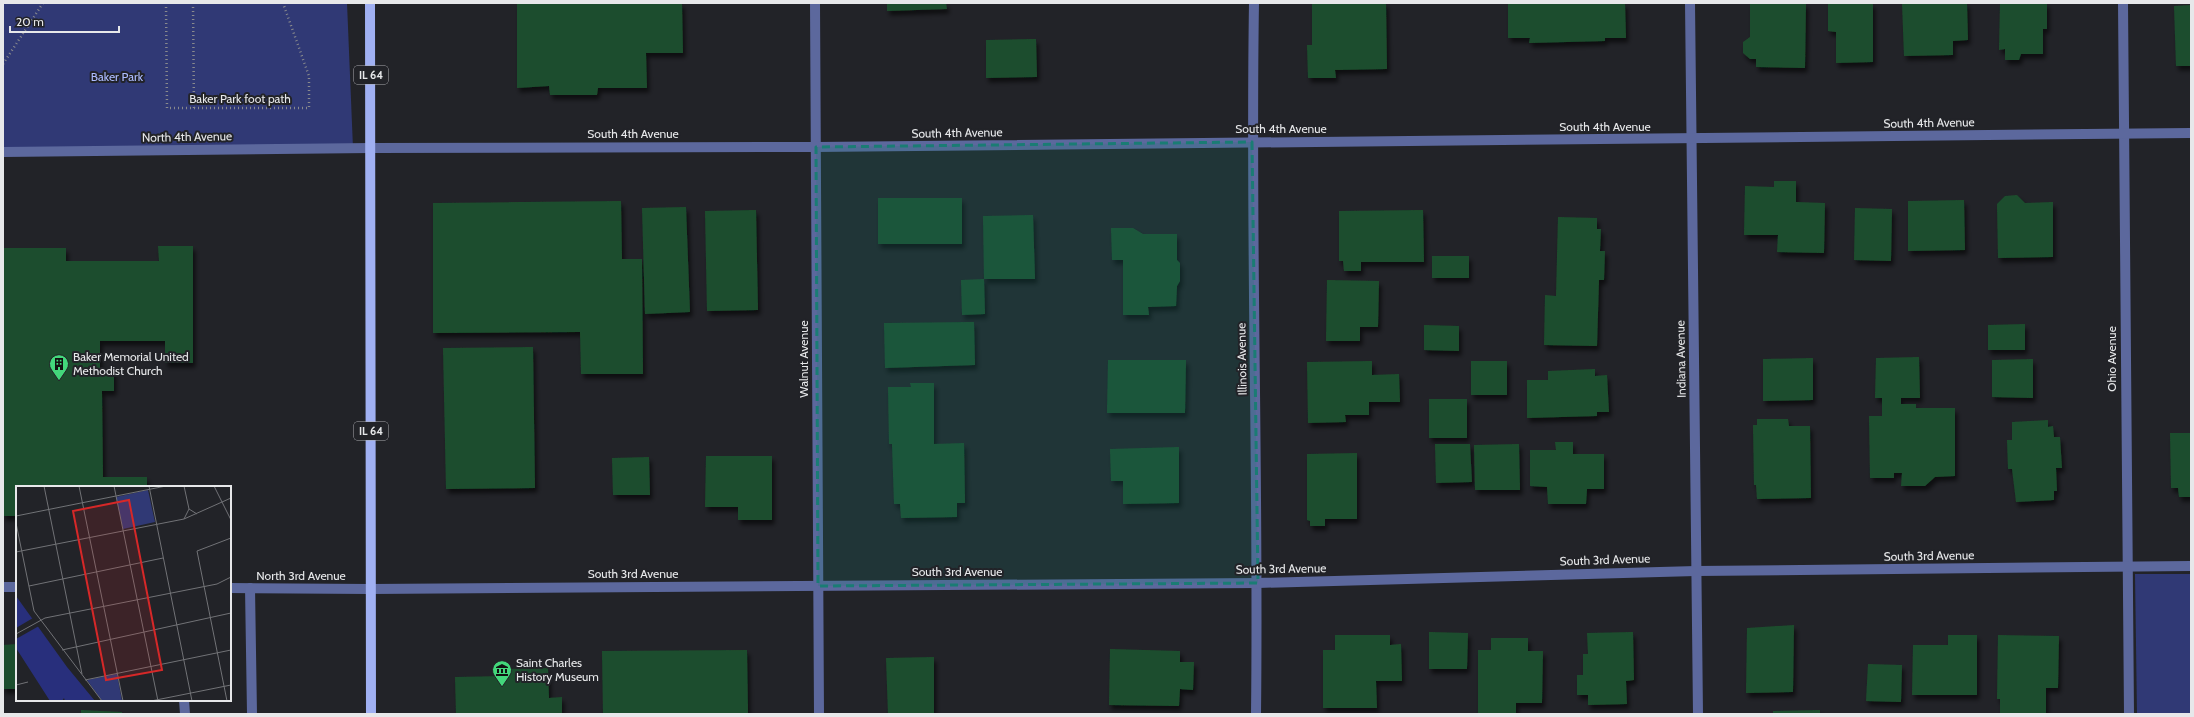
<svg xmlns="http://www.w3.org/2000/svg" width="2194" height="717" font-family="Cabin,sans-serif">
  <defs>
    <filter id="shadow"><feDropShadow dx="2.5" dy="4.5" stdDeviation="2" flood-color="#0009"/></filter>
  </defs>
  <rect width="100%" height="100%" fill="#222328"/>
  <g fill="#303975">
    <path d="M3,3H347L353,148L3,152Z"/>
    <path d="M2135,574H2191V714H2137Z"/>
  </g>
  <g fill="#1c4e2d" filter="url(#shadow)">
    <path d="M517,3H682L683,53H646L647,88H598L597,95H550L549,86L517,88Z"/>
    <path d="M887,3H946L947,9L887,11Z"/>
    <path d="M1312,3H1386L1387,69L1335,70L1336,78H1308L1307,45H1312Z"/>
    <path d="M1508,3H1625L1626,38H1605V41L1529,43L1530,38H1508Z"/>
    <path d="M1750,3H1806L1805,68L1756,67V59H1750L1743,53V42L1750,37Z"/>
    <path d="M1828,3H1873V62L1836,63V32L1828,31Z"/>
    <path d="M1902,3H1967L1968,40L1953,41V55L1904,56Z"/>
    <path d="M2000,3H2047V29H2043V54H2021L2019,60H2005V49L1999,50Z"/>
    <path d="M2191,5V66H2176L2174,6Z"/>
    <path d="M1036,39L1037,77L986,78V40Z"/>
    <path d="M1774,181H1796V202L1825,203L1824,253L1777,252L1778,235H1744L1745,186L1774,187Z"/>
    <path d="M2017,195L2025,203L2053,202V257L1998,258L1997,204L2005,196Z"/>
    <rect x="878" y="198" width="84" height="46"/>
    <path d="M1964,200L1965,250L1908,251V201Z"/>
    <path d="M621,201L622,259H642L643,374H581L580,332L433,333V203Z"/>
    <path d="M686,207L690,312L645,314L642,208Z"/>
    <path d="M1855,208L1892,209L1891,261L1854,260Z"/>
    <path d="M756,210L758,310L707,311L705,211Z"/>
    <path d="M1423,210L1424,262H1361V271H1344L1343,261H1339V211Z"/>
    <path d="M1033,215L1035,279H984L983,216Z"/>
    <path d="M1558,217L1597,218V229H1601L1600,251H1605L1604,280H1599L1597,346L1544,345L1545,295L1556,296Z"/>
    <path d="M1111,228H1133L1143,234H1177V260L1180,263V281L1177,286L1176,306L1148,307L1149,315H1123V260H1112Z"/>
    <path d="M158,246H193V363H165V341H100V370H114V391H102L103,477H147V487H17V516H3V248H66V261H159Z"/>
    <rect x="1432" y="256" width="37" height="22"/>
    <path d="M984,279L985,314L962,315L961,280Z"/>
    <path d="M1327,280L1379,281L1378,327H1360V341H1326Z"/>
    <path d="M974,322L975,365L885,368L884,323Z"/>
    <path d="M2025,324V350H1988V325Z"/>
    <path d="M1424,325L1459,326V351L1424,350Z"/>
    <path d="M533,347L535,488L446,489L443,348Z"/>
    <path d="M1919,357L1920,398H1901V404H1916V408H1955V476L1935,477L1925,486H1901L1902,473H1894V478H1870L1869,416H1882V398H1875L1876,358Z"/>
    <path d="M1813,358V400L1763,401V359Z"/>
    <path d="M2033,359V398L1992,397V360Z"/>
    <path d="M1108,360H1186L1185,413H1107Z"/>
    <path d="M1372,361V375L1399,374L1400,402H1369V415H1345L1346,422L1308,423L1307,362Z"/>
    <rect x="1471" y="361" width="36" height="34"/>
    <path d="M1595,369V376L1607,375L1609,412H1597V416L1527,418V380H1548V371Z"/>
    <path d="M910,383H934V444L964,443L965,503H957V517L901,518L900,504H894L892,444H889L888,387H911Z"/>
    <rect x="1429" y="399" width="38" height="39"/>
    <path d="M1757,419H1788L1789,426H1810L1811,498L1757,499L1756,485H1754L1753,425H1757Z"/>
    <path d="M2048,420V427L2053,426L2054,437H2060L2062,468H2056L2057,491H2054V500L2016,502L2012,469H2008L2007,440H2012V422Z"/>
    <path d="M2170,433H2191V497H2179L2178,488H2171Z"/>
    <path d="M1555,442H1573V454H1604V489H1587L1586,504H1548L1547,487L1530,486V450H1556Z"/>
    <path d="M1435,444H1470L1472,482L1436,483Z"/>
    <path d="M1519,444L1520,490H1475L1474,445Z"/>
    <path d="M1179,447V503L1123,504V481H1111L1110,449Z"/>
    <path d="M1357,453V519H1325V526H1310V521L1307,520V454Z"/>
    <path d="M706,456H772V520H738V507H705Z"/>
    <path d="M649,457L650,495H613L612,458Z"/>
    <path d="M1794,625L1793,692L1746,693L1747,628Z"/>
    <path d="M1429,632L1468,633L1467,669H1429Z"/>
    <path d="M1633,632L1634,680L1626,681L1627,704L1588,705V695H1577V675H1583V654H1588L1587,633Z"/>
    <path d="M1335,635H1390V645L1401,644L1402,681H1376L1377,708H1323V650H1335Z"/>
    <path d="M1948,635H1977V695H1912L1913,645H1948Z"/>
    <path d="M1998,635L2059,636L2058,688H2046V714H2000V699H1997Z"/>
    <path d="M1491,638H1528V651H1543L1542,703H1516V714H1478V650H1491Z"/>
    <path d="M17,644V689H3V645Z"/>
    <path d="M1110,649L1180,651V662H1194L1193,690L1180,689L1179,706L1109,705Z"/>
    <path d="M747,650L748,714H603L602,651Z"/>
    <path d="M934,657V714H888L886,658Z"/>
    <path d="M1868,664L1902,665L1901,702L1866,701Z"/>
    <path d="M548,668L549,698L562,697V714H456L455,677L505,676V669Z"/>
    <path d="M81,710L122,712V714H81Z"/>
    <path d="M1820,710V714H1773V711Z"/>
  </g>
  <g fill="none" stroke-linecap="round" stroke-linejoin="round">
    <g stroke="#898a8d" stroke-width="2.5" stroke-dasharray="1 3" stroke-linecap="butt">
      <path d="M166,3L167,108H309V76L283,3"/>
      <path d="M193,3L194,109"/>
      <path d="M3,64L43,3"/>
    </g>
    <g stroke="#5c689d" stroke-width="10">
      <path d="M250,588L252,714"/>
      <path d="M184,700L185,714"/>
    </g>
    <g stroke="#5c689d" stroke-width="10">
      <path d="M815,3L819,714"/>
      <path d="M1254,3C1250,240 1259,477 1256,714"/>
      <path d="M1690,3L1698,714"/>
      <path d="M2123,3L2129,714"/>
      <path d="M3,152L371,148L816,147L2191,133"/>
      <path d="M3,587H17"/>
      <path d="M230,588L371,589L1258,583L1696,571L2191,566"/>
    </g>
    <path stroke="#a0b0f2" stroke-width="10" d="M370,3L371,714"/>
  </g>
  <path fill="#1a7c74" fill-opacity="0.2" stroke="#1a7c74" stroke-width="3" stroke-dasharray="8 5" stroke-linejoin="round" d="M1252,142L1258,583L818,586L816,147Z"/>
  <defs>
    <symbol id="building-pin" viewBox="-11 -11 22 30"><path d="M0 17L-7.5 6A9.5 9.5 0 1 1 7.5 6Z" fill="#43d77b" stroke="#222328"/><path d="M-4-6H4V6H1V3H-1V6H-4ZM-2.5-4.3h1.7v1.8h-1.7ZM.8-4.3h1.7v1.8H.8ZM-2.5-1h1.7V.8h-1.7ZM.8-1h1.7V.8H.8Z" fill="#111"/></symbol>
    <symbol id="museum-pin" viewBox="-11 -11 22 30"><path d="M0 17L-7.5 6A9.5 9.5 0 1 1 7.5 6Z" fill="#43d77b" stroke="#222328"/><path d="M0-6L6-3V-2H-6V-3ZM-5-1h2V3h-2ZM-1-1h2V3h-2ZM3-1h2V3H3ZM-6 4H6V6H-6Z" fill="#111"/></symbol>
  </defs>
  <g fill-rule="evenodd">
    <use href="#building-pin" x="48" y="353" width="22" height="30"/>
    <use href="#museum-pin" x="491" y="659" width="22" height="30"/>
  </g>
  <g text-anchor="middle" stroke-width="4" stroke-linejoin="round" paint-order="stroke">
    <g fill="#222328" stroke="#acadb0" stroke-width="1">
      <rect x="354" y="66" width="34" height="18" rx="3"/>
      <rect x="354" y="422" width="34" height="18" rx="3"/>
    </g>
    <g font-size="11" font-weight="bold" fill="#e7e8ea">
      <text x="371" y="79">IL 64</text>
      <text x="371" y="435">IL 64</text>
    </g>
    <g font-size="12" fill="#adbcff" stroke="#222328">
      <text x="117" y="81">Baker Park</text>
    </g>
    <g font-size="12" fill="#e7e8ea" stroke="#222328">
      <text x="240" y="103">Baker Park foot path</text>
      <text transform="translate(1929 123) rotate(-1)" y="4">South 4th Avenue</text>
      <text x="1605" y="131">South 4th Avenue</text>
      <text x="1281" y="133">South 4th Avenue</text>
      <text transform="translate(957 133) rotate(-1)" y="4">South 4th Avenue</text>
      <text x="633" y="138">South 4th Avenue</text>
      <text transform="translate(187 137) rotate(-1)" y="4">North 4th Avenue</text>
      <text transform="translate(804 359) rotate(-90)" y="4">Walnut Avenue</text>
      <text transform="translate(1242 359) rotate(-91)" y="4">Illinois Avenue</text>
      <text transform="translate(1681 359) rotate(-91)" y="4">Indiana Avenue</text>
      <text transform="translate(2112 359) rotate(-90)" y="4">Ohio Avenue</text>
      <text transform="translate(1929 556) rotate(-1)" y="4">South 3rd Avenue</text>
      <text transform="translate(1605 560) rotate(-2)" y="4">South 3rd Avenue</text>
      <text transform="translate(1281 569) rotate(-1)" y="4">South 3rd Avenue</text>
      <text x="957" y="576">South 3rd Avenue</text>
      <text x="633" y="578">South 3rd Avenue</text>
      <text x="301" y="580">North 3rd Avenue</text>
    </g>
    <g font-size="12" fill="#e7e8ea" stroke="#222328" text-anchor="start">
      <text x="73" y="361">Baker Memorial United<tspan x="73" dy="14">Methodist Church</tspan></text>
      <text x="516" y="667">Saint Charles<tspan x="516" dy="14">History Museum</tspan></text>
    </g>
  </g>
  <g transform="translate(16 486)">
    <rect width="215" height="215" fill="#222328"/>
    <path d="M132,4L139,36L107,43L100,11ZM101,188L106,215H86L71,194Z" fill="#303975"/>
    <path d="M0,110L51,181L79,215H49L48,212L46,215H34L0,162Z" fill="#282f7c"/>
    <path d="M17,132L23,140L0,153V142Z" fill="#222328"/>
    <path fill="none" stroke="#717276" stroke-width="1" d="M28,0L66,188M63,0L107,215M98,0L142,215M133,0L176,215M168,0L173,23M198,0L215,34M0,30L150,0M168,33L173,23L181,28M0,37L18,125L86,215M0,66L168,33L215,12M13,100L147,72M0,148L29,132L201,98L215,91M46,164L215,127M69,194L215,164M0,199L12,196M135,215L215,199M211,215L181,65L215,52"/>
    <path fill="#d62828" fill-opacity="0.15" stroke="#d62828" stroke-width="2" d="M113,14L146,184L90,194L57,25Z"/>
    <rect width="215" height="215" fill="none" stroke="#e7e8ea" stroke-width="2"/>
  </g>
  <rect width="2194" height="717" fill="none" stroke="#e7e8ea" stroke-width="8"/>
  <path d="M10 26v6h109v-6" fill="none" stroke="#e7e8ea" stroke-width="2"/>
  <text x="16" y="26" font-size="12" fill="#e7e8ea" stroke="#222328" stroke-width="3" paint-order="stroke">20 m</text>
</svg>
